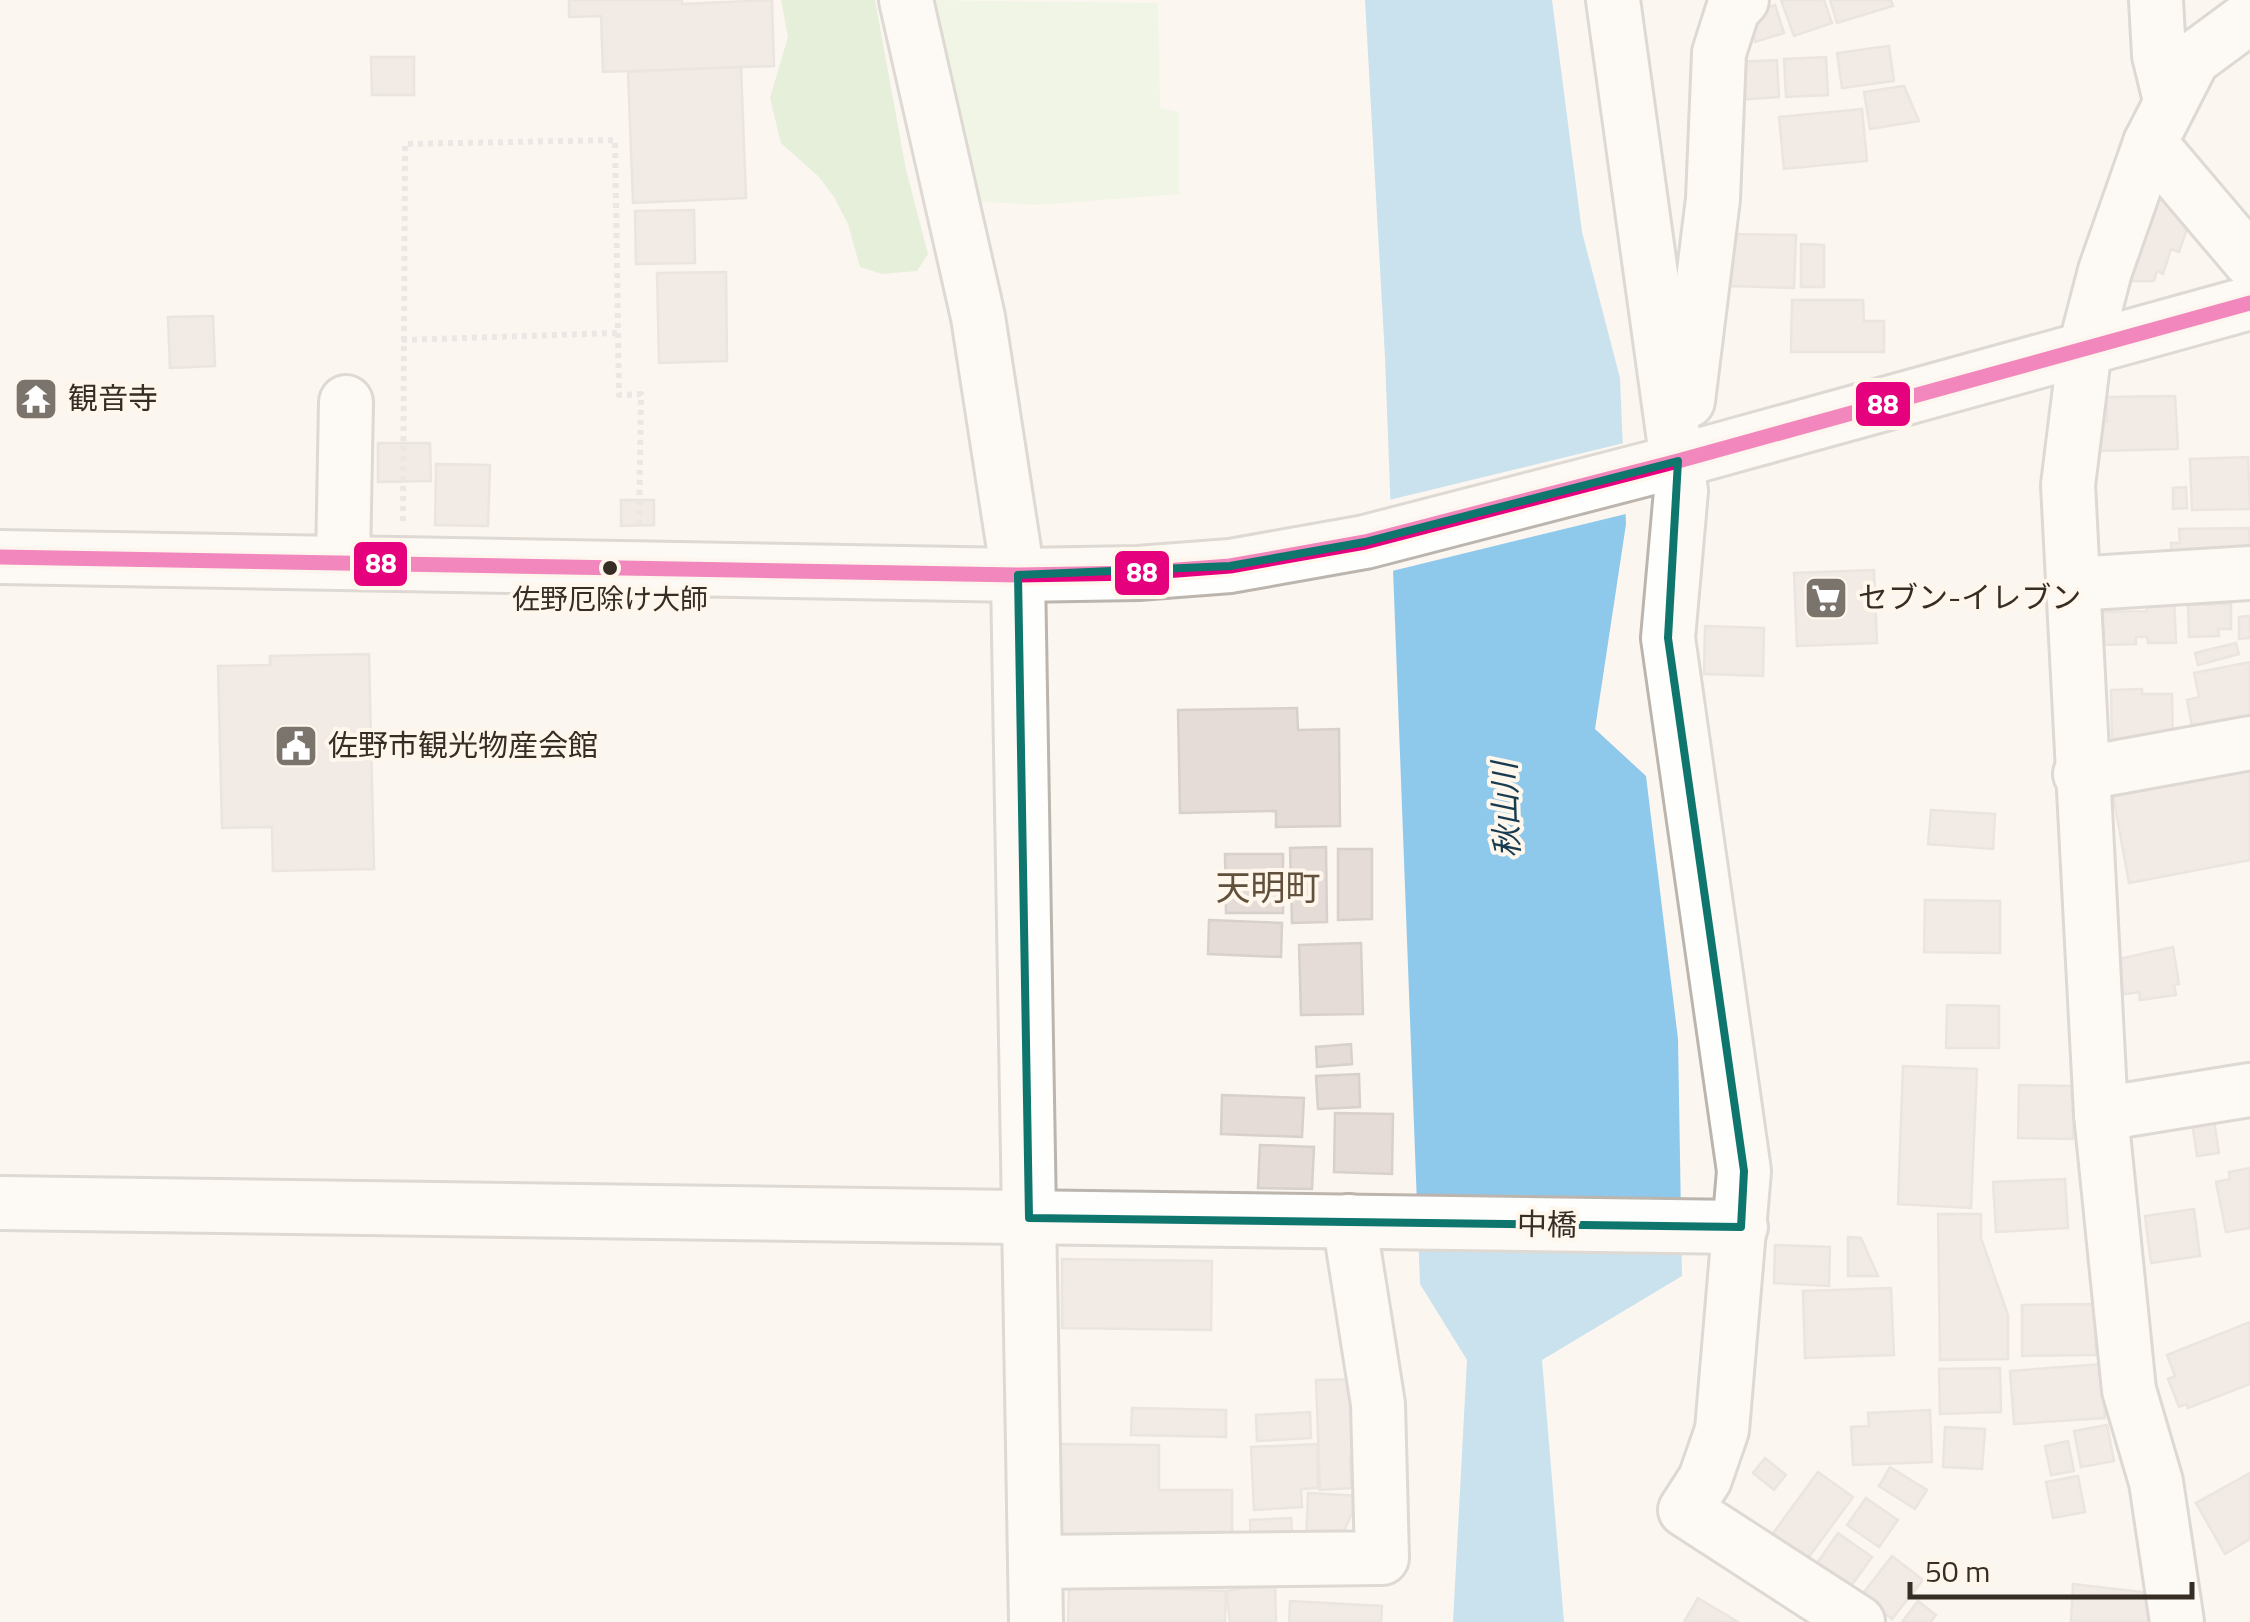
<svg xmlns="http://www.w3.org/2000/svg" width="2250" height="1622" font-family="'Titillium Web','Noto Sans JP',sans-serif">
  <rect width="100%" height="100%" fill="#fbf6f0"/>
  <path fill="#e3f4d8" d="M927,0L1158,3L1160,108L1179,112V194L1037,205L971,201Z"/>
  <path fill="#cbe7bd" d="M781,0H875L906,170L928,254L917,271L882,274L860,267L848,224L834,197L819,177L781,143L770,98L788,37Z"/>
  <path fill="#8ec8eb" d="M1365,0H1552L1582,232L1620,378L1626,524L1595,729L1646,776L1678,1039L1682,1276L1542,1360L1564,1622H1453L1467,1360L1420,1284L1385,357Z"/>
  <path fill="#fbf6f0" d="M1628,442L1630,513L1388,572L1385,501Z"/>
  <g fill="#e5dbd7" stroke="#d8d0cc" stroke-width="2.5">
    <path d="M569,0H682V4L772,0L774,66L603,72L601,16L569,17Z"/>
    <path d="M1781,0H1824L1832,23L1794,36Z"/>
    <path d="M1830,0H1891L1893,6L1837,23Z"/>
    <path d="M1775,5L1784,33L1755,42L1746,14Z"/>
    <path d="M1889,46L1894,81L1842,88L1837,53Z"/>
    <path d="M371,57H414V95H372Z"/>
    <path d="M1826,57L1828,95L1786,97L1784,59Z"/>
    <path d="M1777,60L1779,97L1737,100L1735,62Z"/>
    <path d="M741,67L746,198L633,203L628,72Z"/>
    <path d="M1904,86L1919,121L1870,129L1864,92Z"/>
    <path d="M1862,109L1867,161L1784,169L1779,117Z"/>
    <path d="M2153,197L2192,214L2179,252L2171,249L2163,274L2157,271L2154,281H2124Z"/>
    <path d="M694,210L695,263L636,264L635,211Z"/>
    <path d="M1729,234L1796,235L1794,288L1728,286Z"/>
    <path d="M1801,244L1824,245V287H1801Z"/>
    <path d="M726,272L727,361L659,363L657,273Z"/>
    <path d="M1792,300H1863L1864,321H1884V352H1791Z"/>
    <path d="M213,316L215,366L170,368L168,317Z"/>
    <path d="M2175,396L2178,449L2097,451L2096,421H2107L2106,397Z"/>
    <path d="M378,443H430L431,481L378,482Z"/>
    <path d="M2248,457L2250,509L2192,510L2190,459Z"/>
    <path d="M436,464L490,465L488,526L435,525Z"/>
    <path d="M2186,487L2187,508L2173,509V488Z"/>
    <path d="M621,500H654V525L621,526Z"/>
    <path d="M2249,528L2250,562L2172,561L2171,543H2180L2179,529Z"/>
    <path d="M1874,570L1877,643L1797,646L1794,573Z"/>
    <path d="M2147,599H2174L2176,643H2148L2147,637H2136V644L2102,645L2101,612L2147,611Z"/>
    <path d="M2231,604V629H2218L2219,636L2189,637L2188,605Z"/>
    <path d="M2250,616V638L2239,639V617Z"/>
    <path d="M1705,626L1764,628L1763,676L1704,674Z"/>
    <path d="M2236,643L2239,654L2198,665L2195,653Z"/>
    <path d="M369,654L374,869L273,871L272,827L222,828L218,666L270,665V656Z"/>
    <path d="M2250,662V720L2193,731L2187,700L2199,697L2194,673Z"/>
    <path d="M2142,689V694H2172L2173,738L2112,739L2111,690Z"/>
    <path d="M1297,708L1298,730L1339,729L1340,826L1276,827V811L1180,813L1178,710Z"/>
    <path d="M2250,769V860L2129,883L2113,795Z"/>
    <path d="M1931,810L1995,814L1993,849L1928,844Z"/>
    <path d="M1326,847L1327,922L1292,923L1290,848Z"/>
    <path d="M1338,849H1372V919L1338,920Z"/>
    <path d="M1225,854H1283V913H1226Z"/>
    <path d="M1925,900L2000,901V953L1924,952Z"/>
    <path d="M1209,920L1282,923L1281,957L1208,954Z"/>
    <path d="M1361,943L1363,1014L1301,1015L1299,945Z"/>
    <path d="M2173,947L2179,984L2174,985L2176,995L2140,1000L2139,992L2119,995L2114,960Z"/>
    <path d="M1947,1005L1999,1006V1048H1946Z"/>
    <path d="M1351,1044L1352,1064L1317,1067L1316,1047Z"/>
    <path d="M1903,1066L1977,1069L1971,1208L1898,1204Z"/>
    <path d="M1359,1074L1360,1107L1318,1109L1316,1076Z"/>
    <path d="M2019,1085L2074,1086L2073,1139L2018,1138Z"/>
    <path d="M1222,1095L1304,1098L1302,1137L1221,1134Z"/>
    <path d="M1335,1113L1393,1114L1392,1174L1334,1172Z"/>
    <path d="M2214,1120L2219,1153L2197,1156L2192,1123Z"/>
    <path d="M1260,1145L1314,1147L1312,1189L1258,1188Z"/>
    <path d="M2250,1168V1228L2226,1232L2216,1182L2230,1179L2229,1172Z"/>
    <path d="M2065,1179L2068,1228L1996,1232L1993,1182Z"/>
    <path d="M2194,1209L2200,1256L2151,1263L2145,1216Z"/>
    <path d="M1938,1214H1981V1238L2008,1315V1359L1940,1360Z"/>
    <path d="M1848,1237L1861,1238L1878,1276H1848Z"/>
    <path d="M1775,1245L1830,1247L1829,1286L1774,1283Z"/>
    <path d="M1062,1259L1212,1261L1211,1330L1062,1328Z"/>
    <path d="M1891,1288L1894,1355L1805,1358L1803,1291Z"/>
    <path d="M2095,1304L2096,1355L2022,1356V1305Z"/>
    <path d="M2250,1322V1384L2188,1408L2187,1404L2179,1407L2168,1379L2175,1376L2167,1355Z"/>
    <path d="M2102,1364L2105,1418L2014,1424L2010,1371Z"/>
    <path d="M2000,1368L2001,1412L1940,1414L1939,1369Z"/>
    <path d="M1367,1379L1369,1458L1350,1459L1351,1488L1320,1490L1316,1380Z"/>
    <path d="M1132,1408L1226,1410V1437L1131,1435Z"/>
    <path d="M1930,1410L1932,1462L1853,1465L1851,1427L1869,1426L1868,1413Z"/>
    <path d="M1310,1412L1311,1438L1257,1441L1256,1415Z"/>
    <path d="M2107,1425L2114,1461L2081,1467L2074,1431Z"/>
    <path d="M1945,1427L1985,1429L1982,1469L1943,1467Z"/>
    <path d="M2068,1441L2074,1471L2051,1475L2045,1446Z"/>
    <path d="M1056,1444L1159,1445V1490H1232V1539L1056,1538Z"/>
    <path d="M1317,1444L1318,1488L1301,1489L1302,1507L1254,1510L1251,1447Z"/>
    <path d="M1765,1458L1786,1475L1774,1490L1753,1473Z"/>
    <path d="M1890,1467L1927,1490L1915,1509L1879,1486Z"/>
    <path d="M1818,1472L1853,1497L1806,1561L1771,1536Z"/>
    <path d="M2250,1473V1539L2225,1554L2196,1503Z"/>
    <path d="M2078,1476L2085,1512L2053,1518L2046,1482Z"/>
    <path d="M1308,1493L1360,1496L1338,1544L1306,1542Z"/>
    <path d="M1866,1498L1898,1520L1879,1547L1847,1525Z"/>
    <path d="M1291,1518L1293,1549L1251,1551L1250,1520Z"/>
    <path d="M1838,1533L1872,1557L1846,1593L1813,1569Z"/>
    <path d="M1892,1556L1923,1580L1892,1619L1861,1596Z"/>
    <path d="M1275,1583L1276,1622H1230L1226,1591Z"/>
    <path d="M2073,1584L2160,1594L2157,1622H2071Z"/>
    <path d="M1069,1586L1226,1591L1225,1622H1068Z"/>
    <path d="M1698,1598L1738,1622H1684Z"/>
    <path d="M1290,1601L1382,1606L1381,1622H1289Z"/>
    <path d="M1918,1601L1936,1615L1931,1622H1902Z"/>
  </g>
  <g fill="none" stroke-linecap="round" stroke-linejoin="round">
    <defs>
      <g id="minor">
        <path d="M906,0L978,317L1018,575L1036,1622"/>
        <path d="M1613,0L1681,491L1668,638L1744,1171L1722,1430L1705,1479L1685,1510L1858,1622"/>
        <path d="M2156,0L2159,55L2170,100"/>
        <path d="M2150,143L2250,261"/>
        <path d="M1688,401L1713,199L1719,53L1733,9L1742,0"/>
        <path d="M0,557L1018,575L1138,573L1230,566L1365,542L1678,461L2250,303"/>
        <path d="M343,561L346,402"/>
        <path d="M2073,584L2250,573"/>
        <path d="M2080,774L2250,743"/>
        <path d="M2101,1114L2250,1090"/>
        <path d="M0,1203L1741,1227"/>
        <path d="M1035,1562L1382,1558L1378,1404L1349,1221"/>
        <path d="M2177,1622L2156,1482L2129,1390L2101,1114L2068,485L2085,348L2105,271L2150,143L2193,59L2250,17"/>
      </g>
    </defs>
    <use href="#minor" stroke="#bbb5ad" stroke-width="58"/>
    <g stroke="#d9d6d4" stroke-width="6" stroke-dasharray="5 5" stroke-linecap="butt">
      <path d="M402,340L618,333"/>
      <path d="M403,521L405,144L615,140L619,395L641,394L639,527"/>
    </g>
    <use href="#minor" stroke="#fefefd" stroke-width="52"/>
    <defs>
      <path id="bus-1" d="M0,557L1018,575L1138,573L1230,566L1365,542L1678,461L2250,303"/>
    </defs>
    <use href="#bus-1" stroke="#fff6ec" stroke-width="22"/>
    <use href="#bus-1" stroke="#e5007d" stroke-width="15"/>
  </g>
  <path d="M0 0H2250V1622H0ZM1678,461L1668,638L1744,1171L1741,1227L1029,1218L1018,575L1230,566L1365,542Z" fill="#fbf6f0" fill-opacity=".55" fill-rule="evenodd"/>
  <path fill="none" stroke="#0f766e" stroke-width="8" stroke-linejoin="round" d="M1678,461L1668,638L1744,1171L1741,1227L1029,1218L1018,575L1230,566L1365,542Z"/>
  <defs>
    <symbol id="temple-square" viewBox="-11 -11 22 22"><rect x="-9" y="-9" width="18" height="18" rx="4" fill="#7b746c" stroke="#fff6ec"/><path d="M0-6L5-2H3V0L6.5 2.5H4V6H1.5V3h-3V6H-4V2.5H-6.5L-3 0V-2H-5Z" fill="#fff"/></symbol>
    <symbol id="supermarket-square" viewBox="-11 -11 22 22"><rect x="-9" y="-9" width="18" height="18" rx="4" fill="#7b746c" stroke="#fff6ec"/><path d="M-6-5.5h2.5l.6 2H6L4.5 2H-2.5L-4.4-4H-6ZM-1.5 3.2a1.3 1.3 0 1 0 .1 0ZM3 3.2a1.3 1.3 0 1 0 .1 0Z" fill="#fff"/></symbol>
    <symbol id="civic-square" viewBox="-11 -11 22 22"><rect x="-9" y="-9" width="18" height="18" rx="4" fill="#7b746c" stroke="#fff6ec"/><path d="M-.6-6.5H3V-4.5H.6V-3L4-1V1h2V6H-6V1h2V-1L-.6-3ZM-1.2 2.5V6h2.4V2.5Z" fill="#fff"/></symbol>
  </defs>
  <g fill-rule="evenodd">
    <use href="#temple-square" x="11" y="374" width="50" height="50"/>
    <use href="#supermarket-square" x="1801" y="573" width="50" height="50"/>
    <use href="#civic-square" x="271" y="721" width="50" height="50"/>
  </g>
  <circle fill="#362e25" stroke="#fff6ec" stroke-width="4" cx="610" cy="568" r="9"/>
  <g text-anchor="middle" stroke-width="8" stroke-linejoin="round" paint-order="stroke">
    <g font-size="28" fill="#362e25" stroke="#fff6ec">
      <text x="610" y="609">佐野厄除け大師</text>
    </g>
    <g font-size="30" fill="#362e25" stroke="#fff6ec" text-anchor="start">
      <text x="68" y="409">観音寺</text>
      <text x="1858" y="608">セブン-イレブン</text>
      <text x="328" y="756">佐野市観光物産会館</text>
    </g>
    <g font-size="30" fill="#362e25" stroke="#fff6ec">
      <text transform="translate(1547 1225) rotate(1)" y="10">中橋</text>
    </g>
    <g font-size="32" font-style="italic" fill="#173c52" stroke="#fff6ec">
      <text transform="translate(1506 810) rotate(-92)" y="11">秋山川</text>
    </g>
    <g font-size="35" fill="#61503c" stroke="#fff6ec">
      <text x="1268" y="900">天明町</text>
    </g>
  </g>
  <g stroke="#fff6ec" stroke-width="4">
    <rect x="1854" y="380" width="58" height="48" rx="10" fill="#e5007d"/>
    <rect x="352" y="540" width="57" height="48" rx="10" fill="#e5007d"/>
    <rect x="1113" y="549" width="58" height="48" rx="10" fill="#e5007d"/>
  </g>
  <g font-size="28" text-anchor="middle" font-weight="bold" fill="#fff">
    <text x="1883" y="414">88</text>
    <text x="381" y="573">88</text>
    <text x="1142" y="582">88</text>
  </g>
  <path d="M1910 1582v15h282v-15" fill="none" stroke="#362e25" stroke-width="5"/>
  <text x="1925" y="1582" font-size="30" fill="#362e25" stroke="#fff6ec" stroke-width="8" paint-order="stroke">50 m</text>
</svg>
